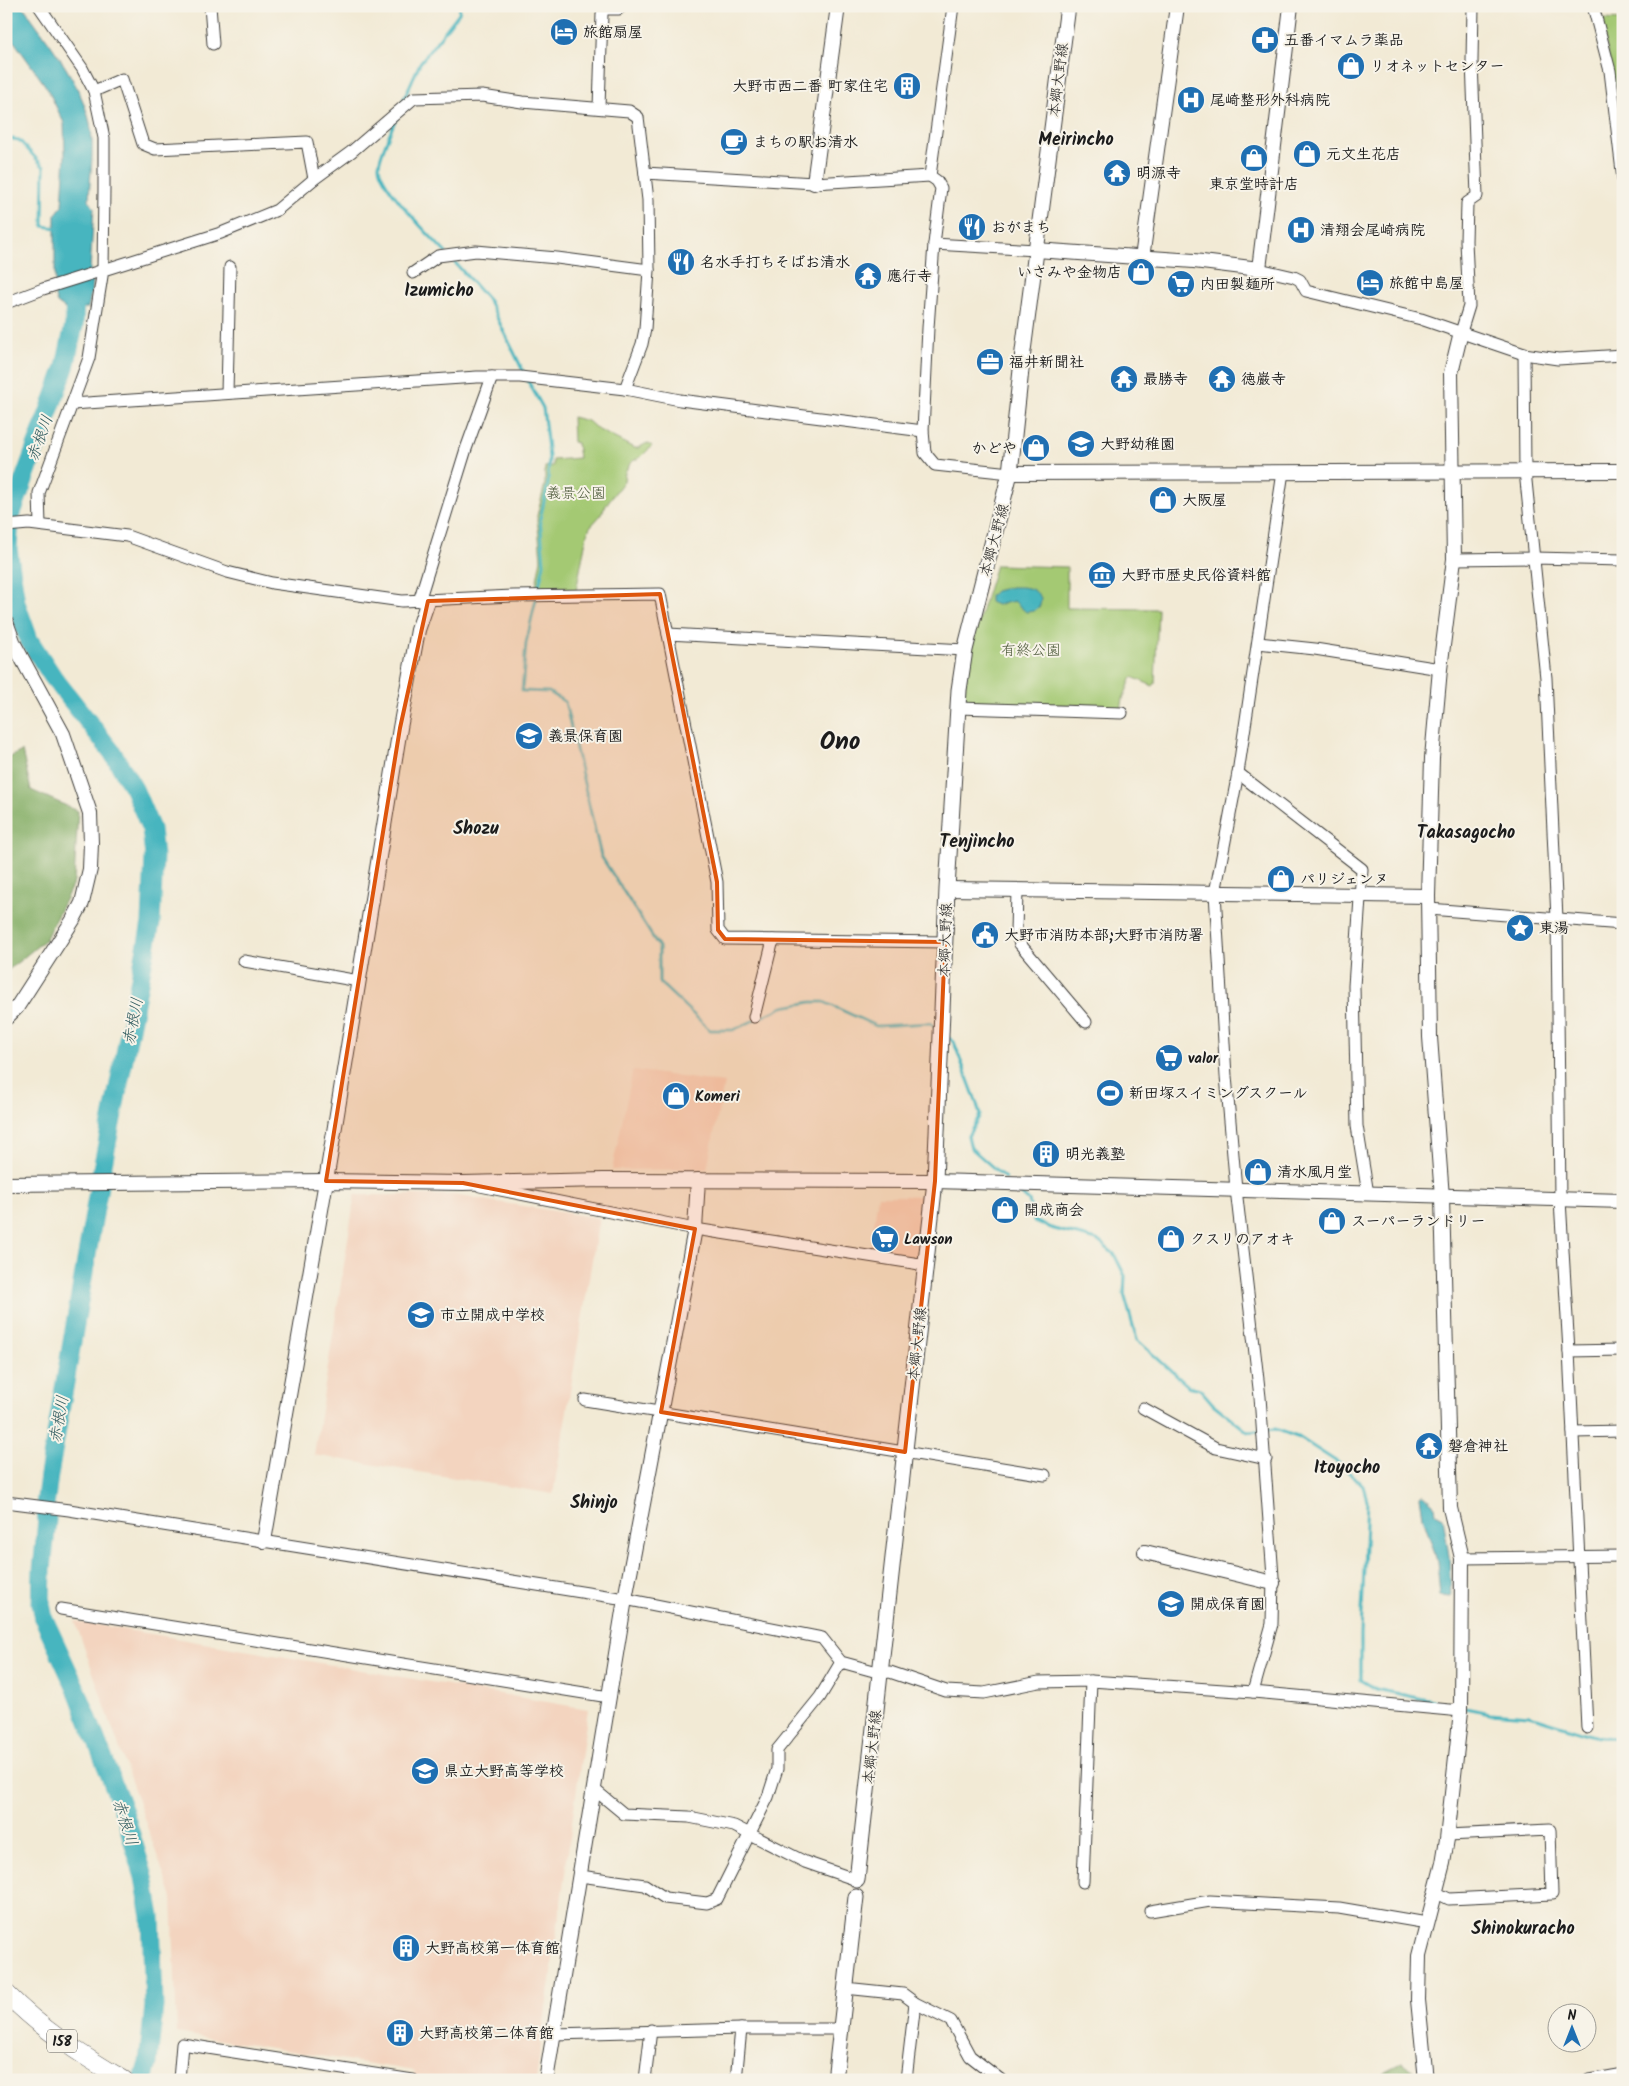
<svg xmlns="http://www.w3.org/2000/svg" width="1629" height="2086" font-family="Kalam,'Klee One',sans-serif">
  <rect width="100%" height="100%" fill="#f7f3e8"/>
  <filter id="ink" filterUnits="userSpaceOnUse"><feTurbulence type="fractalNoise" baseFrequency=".02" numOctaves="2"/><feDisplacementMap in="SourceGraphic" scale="10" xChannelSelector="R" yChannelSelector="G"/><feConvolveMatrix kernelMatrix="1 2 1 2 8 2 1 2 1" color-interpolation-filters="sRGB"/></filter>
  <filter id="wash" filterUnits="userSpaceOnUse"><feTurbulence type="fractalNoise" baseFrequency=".0096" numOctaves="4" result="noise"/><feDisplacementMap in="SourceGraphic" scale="20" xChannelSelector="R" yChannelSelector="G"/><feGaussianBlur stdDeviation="1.12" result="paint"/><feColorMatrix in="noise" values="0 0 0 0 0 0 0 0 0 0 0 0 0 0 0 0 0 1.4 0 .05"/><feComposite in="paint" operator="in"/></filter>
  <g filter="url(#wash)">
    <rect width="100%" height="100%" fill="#f2ead5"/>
    <g fill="#f3d4bf">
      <path d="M633,1070L724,1083L707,1169L612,1170Z"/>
      <path d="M355,1195H453L599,1218L553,1494L314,1455Z"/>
      <path d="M878,1196H925L918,1260L870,1252Z"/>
      <path d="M75,1621L588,1709L536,2080H413L415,2071L177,2033L172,1898Z"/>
    </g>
    <g fill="#a4c973" stroke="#607248">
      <path d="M1601,19L1623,20V131Z"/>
      <path d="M572,417L588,421L597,429L634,448H638L647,443L652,446L641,457L631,462L625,472L624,481L608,502L600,516L590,527L587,534L576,591H535L541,559L537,516L545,484V467L553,466V460L579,458L577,443L573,442Z"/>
      <path d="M996,565L1067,567V608L1158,609L1155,684L1153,686L1132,677L1123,699L1121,710L1091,705H965C962,665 984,605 996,565Z"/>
    </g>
    <g fill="#83ad65" stroke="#506440">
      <path d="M22,751L31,790L78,811L74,882L45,940L6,972V759Z"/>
      <path d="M1401,2063L1415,2072V2080H1383L1385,2071Z"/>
    </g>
    <g fill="#46b5bf" stroke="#31686e">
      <path d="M6,6H23C48,42 80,80 90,123C95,148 90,175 89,200L94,208L90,270L93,283L88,308L65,309L57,303L55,297V215L62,206L65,155L64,123L47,88L6,30Z"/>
      <path d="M1616,75H1623V128L1621,127Z"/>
      <path d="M1011,587C1023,587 1034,586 1041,598L1040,606L1034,611L1026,612L1014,601L997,605L990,602V596L995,591Z"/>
      <path d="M1422,1494L1435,1506L1436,1513L1443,1517L1449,1556L1451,1597L1440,1596L1437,1561L1423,1517L1420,1496Z"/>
    </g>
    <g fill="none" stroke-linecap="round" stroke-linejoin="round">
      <g stroke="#46b5bf" stroke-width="3">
        <path d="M402,103L420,63L459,13L460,6"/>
        <path d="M396,118C392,129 379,156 379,166C380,186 431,237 446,253"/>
        <path d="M6,138L19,140L44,167L43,226L57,228"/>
        <path d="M450,257L489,301L525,375"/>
        <path d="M528,381L543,408L549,457L548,484L540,519L544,564L526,643L522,691L549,692L565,702L601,856L659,947V982L710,1030H733L783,1007L811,1002H824L876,1026L930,1023L935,1028"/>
        <path d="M946,1036L954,1042L977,1104L980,1115L968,1136L971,1148L1005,1178"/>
        <path d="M1015,1188L1029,1201L1034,1221L1054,1229L1097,1240L1114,1254L1125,1276L1124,1294L1137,1340L1188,1386L1200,1389L1213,1404L1248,1432L1275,1429L1300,1438L1340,1464L1363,1486L1367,1500L1361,1635V1680L1376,1689L1446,1704"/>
        <path d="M1465,1708L1490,1713L1530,1716L1597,1737L1623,1738"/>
      </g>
      <path stroke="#46b5bf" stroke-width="19" d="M75,283L74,325L65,367L10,518L8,549L16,603L29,640L53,677L112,752L134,789L151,829L154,856L151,923L101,1174L49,1475L45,1506L47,1520L42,1570L41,1604L44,1619L78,1693L124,1812L144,1877L151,1917L154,2006L148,2063L143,2080"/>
    </g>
  </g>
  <g filter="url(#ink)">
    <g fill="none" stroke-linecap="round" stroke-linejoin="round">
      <defs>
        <g id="minor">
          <path d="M39,6L82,68L94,91L104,138V189L103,270L89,358L39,493L40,525"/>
          <path d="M210,6L213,44"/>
          <path d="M953,6L930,176L937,181L941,188L934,244L928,328L923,431L925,453L935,465L1010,473"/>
          <path d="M1593,6L1610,71L1623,180"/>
          <path d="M94,91L122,79L143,144L155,149L307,142L314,179"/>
          <path d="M599,108L602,14L604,9H619L621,6"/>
          <path d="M645,173L814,183L930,176"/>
          <path d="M934,244L1036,250"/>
          <path d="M1259,269L1294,277L1300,280L1306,291L1421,319L1524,354L1558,359L1623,355"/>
          <path d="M413,273L438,256L476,251L557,258L649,270"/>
          <path d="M6,303L43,289L221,233L277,210L314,179L351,152L414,98L482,96L522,102L629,111L638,117L648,200L649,270L645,329L642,344L625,389"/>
          <path d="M1461,332L1469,306L1466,241L1467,203L1477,196L1472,61L1473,6"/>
          <path d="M1524,354L1525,471L1546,678L1550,766L1557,919L1560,1200L1569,1351L1587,1728"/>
          <path d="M227,393L230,267"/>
          <path d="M72,404L477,377H520L625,389L680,400L923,431"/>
          <path d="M6,526L29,524L127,536L227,572L272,583L402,601L513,596L660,594L717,882L718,930L725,939L945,942"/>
          <path d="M1454,559L1534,558L1623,560"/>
          <path d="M419,601L466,449L492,377"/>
          <path d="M668,634L965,650"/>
          <path d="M1258,643L1315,649L1440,669"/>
          <path d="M957,708L1122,713"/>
          <path d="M1238,773L1362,869L1354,986L1357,1126L1368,1194"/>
          <path d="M1017,890L1016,933L1020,944L1086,1022"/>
          <path d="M1429,909L1623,924"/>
          <path d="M244,961L359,981"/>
          <path d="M754,1017L773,940"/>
          <path d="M480,1186L695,1229L926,1265"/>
          <path d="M1569,1351L1623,1350"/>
          <path d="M585,1400L1045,1475"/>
          <path d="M1143,1408L1216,1448L1266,1459"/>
          <path d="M1573,1432L1623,1431"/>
          <path d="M6,1502L69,1510L625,1599L822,1638L841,1662L881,1673L890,1672L946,1691L984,1693L1039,1682L1091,1681L1253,1692L1461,1711"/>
          <path d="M1462,1558L1623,1556"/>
          <path d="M61,1609L609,1697"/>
          <path d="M1253,1692L1272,1624L1273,1577L1260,1397L1236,1189L1226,1076L1215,893L1238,773L1283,472"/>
          <path d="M595,1790L624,1814L689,1817L734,1826L805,1862L857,1880"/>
          <path d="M580,1876L645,1885L665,1898L707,1903L717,1899L768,1797L777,1769V1750L820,1697L841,1662"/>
          <path d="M1083,1882L1091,1681"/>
          <path d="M1435,1892L1449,1899L1552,1894L1550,1830L1448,1835"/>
          <path d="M1150,1911L1210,1901L1339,1908L1427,1923"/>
          <path d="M845,1988L903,1994L915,2003L951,2021L970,2056L1001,2080"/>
          <path d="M554,2034L741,2029H841"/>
          <path d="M179,2080L182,2044L413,2080"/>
          <path d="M645,2080L651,2030"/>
          <path d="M736,2080L741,2029"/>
          <path d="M906,2080L915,2003"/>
          <path d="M1589,2080L1623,2074"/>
        </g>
        <g id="tertiary">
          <path d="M814,183L838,6"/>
          <path d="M1036,250L1194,261L1259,269L1291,6"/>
          <path d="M1142,258L1177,6"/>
          <path d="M1010,473L1623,471"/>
          <path d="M6,622L14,644L63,734L90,813L91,843L90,869L82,903L73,920L17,1007L6,1018"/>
          <path d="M947,889L1428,896"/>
          <path d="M6,1184L326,1181L463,1183L604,1180L935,1181L1623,1201"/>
          <path d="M264,1541L326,1181L400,728L418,630L428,601"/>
          <path d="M1145,1552L1273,1583"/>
          <path d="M546,2080L625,1599L695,1229L698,1180"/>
          <path d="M1426,2080L1418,2000L1419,1956L1443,1863L1447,1839L1461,1711L1462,1558L1450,1508L1442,1197L1430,1037L1428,896L1432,758L1440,669L1454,559L1451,373L1461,332"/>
        </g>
        <g id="secondary">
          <path d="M857,1880L935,1181L947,889L959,690L965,650L1010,473L1023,351L1068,6"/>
          <path d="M835,2080L856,1897"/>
        </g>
        <path id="trunk" d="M6,1993C41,2029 81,2055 124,2080"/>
      </defs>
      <use href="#minor" stroke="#3c3b38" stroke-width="13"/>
      <use href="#tertiary" stroke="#3c3b38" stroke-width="16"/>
      <use href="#secondary" stroke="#3c3b38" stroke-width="17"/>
      <use href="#trunk" stroke="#3c3b38" stroke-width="19"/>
      <use href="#minor" stroke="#fff" stroke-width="11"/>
      <use href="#tertiary" stroke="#fff" stroke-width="14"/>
      <use href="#secondary" stroke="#fff" stroke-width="15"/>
      <use href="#trunk" stroke="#fff" stroke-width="18"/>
    </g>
  </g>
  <path fill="#de560d" fill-opacity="0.2" stroke="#de560d" stroke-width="4" stroke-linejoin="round" d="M660,594L717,882L718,930L725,939L945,942L935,1181L905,1452L661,1412L695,1229L463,1183L326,1181L400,728L428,601Z"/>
  <defs>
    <symbol id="hotel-disc" viewBox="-11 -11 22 22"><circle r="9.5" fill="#1f6fb2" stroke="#f7f3e8"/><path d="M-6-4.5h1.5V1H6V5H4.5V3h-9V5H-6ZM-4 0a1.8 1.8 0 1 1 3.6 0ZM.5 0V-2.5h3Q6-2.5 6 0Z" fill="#fff"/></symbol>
    <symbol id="pharmacy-disc" viewBox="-11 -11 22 22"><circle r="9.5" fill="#1f6fb2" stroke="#f7f3e8"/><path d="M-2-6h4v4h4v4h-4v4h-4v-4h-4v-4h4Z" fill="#fff"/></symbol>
    <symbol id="shop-disc" viewBox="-11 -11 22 22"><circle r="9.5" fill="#1f6fb2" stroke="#f7f3e8"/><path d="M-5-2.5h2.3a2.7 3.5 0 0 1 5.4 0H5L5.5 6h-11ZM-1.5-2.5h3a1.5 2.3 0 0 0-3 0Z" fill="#fff"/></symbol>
    <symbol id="building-disc" viewBox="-11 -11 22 22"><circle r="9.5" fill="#1f6fb2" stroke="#f7f3e8"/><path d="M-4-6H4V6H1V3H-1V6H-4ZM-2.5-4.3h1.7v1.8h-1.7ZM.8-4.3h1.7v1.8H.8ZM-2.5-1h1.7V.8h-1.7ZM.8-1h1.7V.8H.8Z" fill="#fff"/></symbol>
    <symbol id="hospital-disc" viewBox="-11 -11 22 22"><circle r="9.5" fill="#1f6fb2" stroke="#f7f3e8"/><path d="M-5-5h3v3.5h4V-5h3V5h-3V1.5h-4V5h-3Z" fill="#fff"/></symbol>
    <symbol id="cafe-disc" viewBox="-11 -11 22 22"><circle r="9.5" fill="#1f6fb2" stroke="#f7f3e8"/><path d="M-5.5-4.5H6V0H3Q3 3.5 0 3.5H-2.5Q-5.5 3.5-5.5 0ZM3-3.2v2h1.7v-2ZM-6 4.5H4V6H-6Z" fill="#fff"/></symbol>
    <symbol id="temple-disc" viewBox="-11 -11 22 22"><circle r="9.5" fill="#1f6fb2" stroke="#f7f3e8"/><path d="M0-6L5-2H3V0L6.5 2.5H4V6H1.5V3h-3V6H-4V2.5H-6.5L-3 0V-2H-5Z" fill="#fff"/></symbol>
    <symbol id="restaurant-disc" viewBox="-11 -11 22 22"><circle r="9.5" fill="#1f6fb2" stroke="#f7f3e8"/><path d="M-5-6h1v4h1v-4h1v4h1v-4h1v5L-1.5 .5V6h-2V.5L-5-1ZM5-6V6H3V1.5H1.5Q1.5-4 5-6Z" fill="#fff"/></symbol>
    <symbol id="supermarket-disc" viewBox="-11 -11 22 22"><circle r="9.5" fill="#1f6fb2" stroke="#f7f3e8"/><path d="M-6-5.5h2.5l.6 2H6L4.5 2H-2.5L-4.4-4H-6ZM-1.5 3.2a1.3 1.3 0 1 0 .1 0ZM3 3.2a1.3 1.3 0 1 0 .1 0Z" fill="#fff"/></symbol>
    <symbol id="office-disc" viewBox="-11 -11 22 22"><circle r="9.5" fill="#1f6fb2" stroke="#f7f3e8"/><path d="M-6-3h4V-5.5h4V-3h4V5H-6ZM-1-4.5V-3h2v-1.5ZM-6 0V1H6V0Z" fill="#fff"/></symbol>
    <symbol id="school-disc" viewBox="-11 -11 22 22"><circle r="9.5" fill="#1f6fb2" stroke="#f7f3e8"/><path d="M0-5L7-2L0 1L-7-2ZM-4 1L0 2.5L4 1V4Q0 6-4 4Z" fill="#fff"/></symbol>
    <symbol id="museum-disc" viewBox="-11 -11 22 22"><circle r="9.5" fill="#1f6fb2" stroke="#f7f3e8"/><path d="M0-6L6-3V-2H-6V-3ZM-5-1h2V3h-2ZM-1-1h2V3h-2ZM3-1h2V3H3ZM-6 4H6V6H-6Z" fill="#fff"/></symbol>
    <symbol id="sight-disc" viewBox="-11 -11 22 22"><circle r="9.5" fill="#1f6fb2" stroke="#f7f3e8"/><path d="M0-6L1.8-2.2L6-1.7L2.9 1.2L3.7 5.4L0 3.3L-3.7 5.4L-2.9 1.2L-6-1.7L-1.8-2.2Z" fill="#fff"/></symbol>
    <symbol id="civic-disc" viewBox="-11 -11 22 22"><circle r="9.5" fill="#1f6fb2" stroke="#f7f3e8"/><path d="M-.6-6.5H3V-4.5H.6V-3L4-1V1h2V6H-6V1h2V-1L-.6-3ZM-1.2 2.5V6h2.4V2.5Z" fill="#fff"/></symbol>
    <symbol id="stadium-disc" viewBox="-11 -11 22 22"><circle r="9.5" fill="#1f6fb2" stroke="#f7f3e8"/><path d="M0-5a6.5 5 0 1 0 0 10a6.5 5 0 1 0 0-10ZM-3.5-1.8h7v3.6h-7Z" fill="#fff"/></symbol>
  </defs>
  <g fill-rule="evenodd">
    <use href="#hotel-disc" x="548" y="16" width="32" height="32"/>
    <use href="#pharmacy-disc" x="1249" y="24" width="32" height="32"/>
    <use href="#shop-disc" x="1335" y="50" width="32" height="32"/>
    <use href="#building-disc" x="891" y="70" width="32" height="32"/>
    <use href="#hospital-disc" x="1175" y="84" width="32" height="32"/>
    <use href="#cafe-disc" x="718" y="126" width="32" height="32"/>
    <use href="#shop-disc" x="1291" y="138" width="32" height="32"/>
    <use href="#shop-disc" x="1238" y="142" width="32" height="32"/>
    <use href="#temple-disc" x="1101" y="157" width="32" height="32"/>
    <use href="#restaurant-disc" x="956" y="211" width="32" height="32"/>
    <use href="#hospital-disc" x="1285" y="214" width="32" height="32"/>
    <use href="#restaurant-disc" x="665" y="246" width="32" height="32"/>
    <use href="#shop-disc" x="1125" y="256" width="32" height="32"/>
    <use href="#temple-disc" x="852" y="260" width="32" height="32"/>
    <use href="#hotel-disc" x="1354" y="267" width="32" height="32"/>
    <use href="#supermarket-disc" x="1165" y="268" width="32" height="32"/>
    <use href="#office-disc" x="974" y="346" width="32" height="32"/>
    <use href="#temple-disc" x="1108" y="363" width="32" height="32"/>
    <use href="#temple-disc" x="1206" y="363" width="32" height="32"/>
    <use href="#school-disc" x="1065" y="428" width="32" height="32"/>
    <use href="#shop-disc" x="1020" y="432" width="32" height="32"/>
    <use href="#shop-disc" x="1147" y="484" width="32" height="32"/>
    <use href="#museum-disc" x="1086" y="559" width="32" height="32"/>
    <use href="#school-disc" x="513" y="720" width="32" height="32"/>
    <use href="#shop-disc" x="1265" y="863" width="32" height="32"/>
    <use href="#sight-disc" x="1504" y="912" width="32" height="32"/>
    <use href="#civic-disc" x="969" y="919" width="32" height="32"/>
    <use href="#supermarket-disc" x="1153" y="1042" width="32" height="32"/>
    <use href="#stadium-disc" x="1094" y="1077" width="32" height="32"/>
    <use href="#shop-disc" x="660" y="1080" width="32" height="32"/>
    <use href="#building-disc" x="1030" y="1138" width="32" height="32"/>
    <use href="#shop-disc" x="1242" y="1156" width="32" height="32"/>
    <use href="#shop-disc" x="989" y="1194" width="32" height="32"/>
    <use href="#shop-disc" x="1316" y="1205" width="32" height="32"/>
    <use href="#supermarket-disc" x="869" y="1223" width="32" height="32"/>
    <use href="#shop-disc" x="1155" y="1223" width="32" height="32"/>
    <use href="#school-disc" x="405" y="1299" width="32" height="32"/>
    <use href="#temple-disc" x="1413" y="1430" width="32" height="32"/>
    <use href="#school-disc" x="1155" y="1588" width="32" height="32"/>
    <use href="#school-disc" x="409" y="1755" width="32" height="32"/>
    <use href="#building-disc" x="390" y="1932" width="32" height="32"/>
    <use href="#building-disc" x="384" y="2017" width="32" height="32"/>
  </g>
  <g text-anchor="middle" stroke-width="4" stroke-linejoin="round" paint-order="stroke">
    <rect fill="#f7f3e8" stroke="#5e5c59" stroke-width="1" x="47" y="2029.5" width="30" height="23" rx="4"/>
    <g font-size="14" font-weight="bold" fill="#1c1c1c">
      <text x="62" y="2046">158</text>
    </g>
    <g font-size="15" font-weight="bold" fill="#1c1c1c" stroke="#f7f3e8" text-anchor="start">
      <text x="583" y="37">旅館扇屋</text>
      <text x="1284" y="45">五番イマムラ薬品</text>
      <text x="1370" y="71">リオネットセンター</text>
      <text x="888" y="91" text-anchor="end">大野市西二番 町家住宅</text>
      <text x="1210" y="105">尾崎整形外科病院</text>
      <text x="753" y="147">まちの駅お清水</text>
      <text x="1326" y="159">元文生花店</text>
      <text x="1136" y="178">明源寺</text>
      <text x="1254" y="189" text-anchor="middle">東京堂時計店</text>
      <text x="991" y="232">おがまち</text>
      <text x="1320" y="235">清翔会尾崎病院</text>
      <text x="700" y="267">名水手打ちそばお清水</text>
      <text x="1122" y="277" text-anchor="end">いさみや金物店</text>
      <text x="887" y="281">應行寺</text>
      <text x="1389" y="288">旅館中島屋</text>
      <text x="1200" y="289">内田製麺所</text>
      <text x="1009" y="367">福井新聞社</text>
      <text x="1143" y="384">最勝寺</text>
      <text x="1241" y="384">徳巌寺</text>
      <text x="1100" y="449">大野幼稚園</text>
      <text x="1017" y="453" text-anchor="end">かどや</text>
      <text x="1182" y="505">大阪屋</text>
      <text x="1121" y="580">大野市歴史民俗資料館</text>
      <text x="548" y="741">義景保育園</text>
      <text x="1300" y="884">パリジェンヌ</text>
      <text x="1539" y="933">東湯</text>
      <text x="1004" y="940">大野市消防本部;大野市消防署</text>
      <text x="1188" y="1063">valor</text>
      <text x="1129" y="1098">新田塚スイミングスクール</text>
      <text x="695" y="1101">Komeri</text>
      <text x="1065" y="1159">明光義塾</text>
      <text x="1277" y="1177">清水風月堂</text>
      <text x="1024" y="1215">開成商会</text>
      <text x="1351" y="1226">スーパーランドリー</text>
      <text x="904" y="1244">Lawson</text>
      <text x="1190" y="1244">クスリのアオキ</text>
      <text x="440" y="1320">市立開成中学校</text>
      <text x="1448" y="1451">磐倉神社</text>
      <text x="1190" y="1609">開成保育園</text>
      <text x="444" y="1776">県立大野高等学校</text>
      <text x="425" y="1953">大野高校第一体育館</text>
      <text x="419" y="2038">大野高校第二体育館</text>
    </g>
    <g font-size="15" fill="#1c1c1c" stroke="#f7f3e8">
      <text transform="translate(1058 80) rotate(-83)" y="5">本郷大野線</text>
      <text transform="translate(994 540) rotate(-75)" y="5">本郷大野線</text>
      <text transform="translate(945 940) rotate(-88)" y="5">本郷大野線</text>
      <text transform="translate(917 1344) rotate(-84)" y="5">本郷大野線</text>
      <text transform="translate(872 1747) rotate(-84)" y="5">本郷大野線</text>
    </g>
    <g font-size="15" fill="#4c593a" stroke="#f7f3e8">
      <text x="576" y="498">義景公園</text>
      <text x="1031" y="655">有終公園</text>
    </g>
    <g font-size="16" font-style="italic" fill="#2d595d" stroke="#f7f3e8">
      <text transform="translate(39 438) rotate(-70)" y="6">赤根川</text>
      <text transform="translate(132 1021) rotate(-79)" y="6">赤根川</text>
      <text transform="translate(58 1419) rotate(-80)" y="6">赤根川</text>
      <text transform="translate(126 1822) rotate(72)" y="6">赤根川</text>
    </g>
    <g font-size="18" font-weight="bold" fill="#1c1c1c" stroke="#f7f3e8">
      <text x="1076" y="145">Meirincho</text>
      <text x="439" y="296">Izumicho</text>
      <text x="476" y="834">Shozu</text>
      <text x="1466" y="838">Takasagocho</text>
      <text x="977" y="847">Tenjincho</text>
      <text x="1347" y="1473">Itoyocho</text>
      <text x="594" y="1508">Shinjo</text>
      <text x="1523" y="1934">Shinokuracho</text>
    </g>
    <g font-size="25" font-weight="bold" fill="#1c1c1c" stroke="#f7f3e8">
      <text x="840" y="749">Ono</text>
    </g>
  </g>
  <rect width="1629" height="2086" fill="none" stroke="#f7f3e8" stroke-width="25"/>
  <g transform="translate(1572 2028)"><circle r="24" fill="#f7f3e8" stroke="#9f9d96"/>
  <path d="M0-4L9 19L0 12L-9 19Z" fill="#1f6fb2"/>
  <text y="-8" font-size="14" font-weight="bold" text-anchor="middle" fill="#1c1c1c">N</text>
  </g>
</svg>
